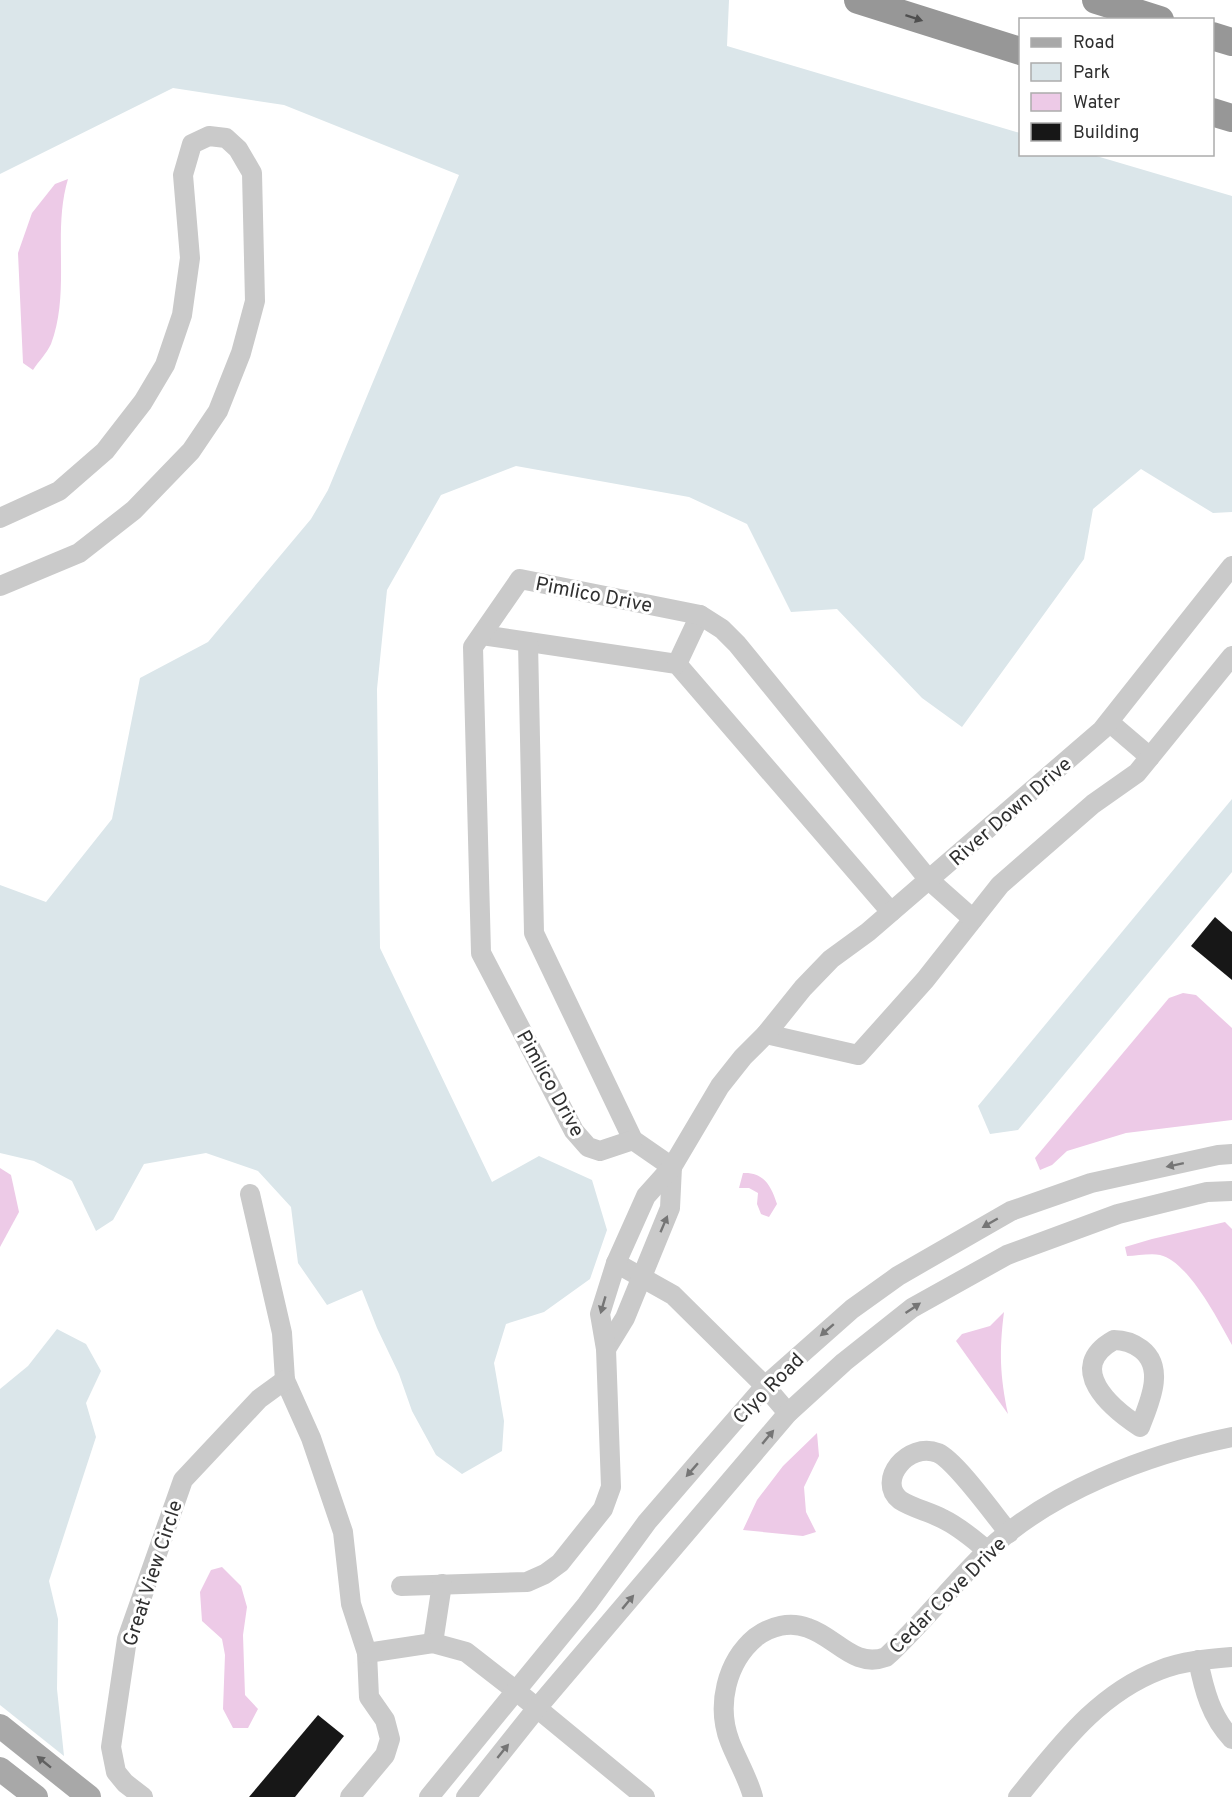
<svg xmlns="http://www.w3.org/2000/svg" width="1232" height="1797" font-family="Overpass,sans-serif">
  <rect width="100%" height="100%" fill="#fff"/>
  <g fill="#dbe6ea">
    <path d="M0,0H729L727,46L1020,133V154L1093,155L1232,196V512L1213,513L1141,469L1093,509L1084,559L962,727L922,698L837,609L791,612L747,524L689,497L516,466L441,495L387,590L377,689L380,948L492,1182L539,1156L592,1180L607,1230L590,1279L544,1312L506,1324L494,1363L504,1421L502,1451L462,1474L436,1455L412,1411L399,1374L377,1328L362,1290L327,1305L298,1263L291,1207L258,1171L206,1153L144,1164L113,1220L96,1231L72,1181L34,1161L0,1153V885L46,902L112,819L140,678L208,642L311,519L328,490L459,175L284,105L173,88L0,174Z"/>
    <path d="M1232,799V872L1018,1130L990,1134L978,1106Z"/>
    <path d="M57,1329L86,1344L101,1371L86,1403L96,1437L49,1581L58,1619L57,1689L64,1756L0,1705V1389L28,1366Z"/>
  </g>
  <g fill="#edcae7">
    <path d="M68,179C52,232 71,291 51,344C47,353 38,362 33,370L23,363L18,253L32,213L55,184Z"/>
    <path d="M1183,993L1196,995L1232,1028V1120L1126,1133L1067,1151L1052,1165L1040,1170L1035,1158L1169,998Z"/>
    <path d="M0,1168L11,1175L19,1212L0,1247Z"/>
    <path d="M743,1173C764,1172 771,1186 777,1204L769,1217L761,1214L757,1204L758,1193L749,1188H739Z"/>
    <path d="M1225,1222L1232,1229V1345C1218,1320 1189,1262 1160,1255C1150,1253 1137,1256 1127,1256L1125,1247L1152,1239Z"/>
    <path d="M1004,1312C999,1351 1000,1376 1008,1414L956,1341L962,1334L990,1326Z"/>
    <path d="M817,1433L819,1456L804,1487L806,1512L816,1532L803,1536L743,1530L757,1500L783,1466Z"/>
    <path d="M222,1567L241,1586L247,1607L243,1635L245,1695L258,1709L248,1728H233L223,1709L225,1655L222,1639L202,1621L200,1592L211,1570Z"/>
  </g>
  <g fill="#171717">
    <path d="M1215,917L1232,932V980L1191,946Z"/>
    <path d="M318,1715L344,1736L295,1797H249Z"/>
  </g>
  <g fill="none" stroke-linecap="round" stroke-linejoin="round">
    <g stroke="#cacaca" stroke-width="20">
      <path d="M0,518L59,491L105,451L143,402L165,365L182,315L190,258L183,175L192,144L209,136L226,138L238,149L252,173L255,301L241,353L218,411L191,451L134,510L79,553L0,586"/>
      <path d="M482,635L677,664L891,912"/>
      <path d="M528,642L534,933L633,1140L672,1167"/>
      <path d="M677,664L700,615"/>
      <path d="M1109,722L1150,757"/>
      <path d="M766,1034L858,1055L925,980L1000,885L1093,804L1137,773L1232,656"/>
      <path d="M633,1140L600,1151L588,1147L574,1131L481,953L473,647L520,579L700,615L722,629L737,644L929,880L973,919"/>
      <path d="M250,1194L282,1333L285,1380L311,1438L343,1532L351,1604L367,1653L369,1697L385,1720L390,1739L385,1755L350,1797"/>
      <path d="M616,1263L673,1295L765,1386L788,1413"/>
      <path d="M1114,1340C1124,1340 1133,1343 1141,1349C1166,1368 1149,1403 1140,1427C1111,1408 1064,1368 1114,1340Z"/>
      <path d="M606,1349L625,1318L670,1208L672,1167"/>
      <path d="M988,1551C973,1539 960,1527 943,1519C930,1512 912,1508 900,1500C876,1481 908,1441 938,1453C956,1461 995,1516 1009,1533"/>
      <path d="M401,1586L527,1582L545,1574L560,1563L603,1509L611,1487L606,1349L600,1314L616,1263L646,1196L672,1167L720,1086L743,1057L766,1034L803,988L831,959L868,932L1102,730L1232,566"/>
      <path d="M433,1643L442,1584"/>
      <path d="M367,1653L433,1643L466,1652L515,1690L645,1797"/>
      <path d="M1198,1660C1204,1690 1211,1717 1232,1739"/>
      <path d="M143,1797L125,1783L116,1772L111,1747L127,1639L183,1480L259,1399L285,1380"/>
      <path d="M429,1797L587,1604L647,1522L704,1456L765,1386L852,1309L898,1276L1011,1211L1091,1183L1218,1155L1232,1154"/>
      <path d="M466,1797L537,1708L788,1413L844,1362L912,1308L1007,1255L1118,1214L1207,1192L1232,1191"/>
      <path d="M753,1797C748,1778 737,1760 730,1742C716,1706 726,1662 756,1637C771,1626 790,1621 808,1628C836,1637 854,1669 886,1657C922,1624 952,1585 987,1551C1050,1491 1148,1454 1232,1437"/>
      <path d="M1018,1797C1059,1747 1097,1694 1160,1670C1183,1661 1208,1659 1232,1657"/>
    </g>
    <g stroke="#a8a8a8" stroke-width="24">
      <path d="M0,1726L89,1797"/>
      <path d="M0,1769L36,1797"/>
    </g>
    <g stroke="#979797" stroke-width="28">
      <path d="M858,0L1020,51"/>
      <path d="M1096,0L1160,20"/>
      <path d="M1212,36L1232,42"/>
      <path d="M1212,112L1232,118"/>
    </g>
  </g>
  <defs><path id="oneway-solid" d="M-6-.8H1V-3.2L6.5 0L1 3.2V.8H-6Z" transform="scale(1.5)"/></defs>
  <use fill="#4f4f4f" href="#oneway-solid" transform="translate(914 18) rotate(18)"/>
  <g fill="#757575">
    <use href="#oneway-solid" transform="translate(1175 1165) rotate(168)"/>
    <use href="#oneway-solid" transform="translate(990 1223) rotate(150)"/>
    <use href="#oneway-solid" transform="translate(664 1224) rotate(-67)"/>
    <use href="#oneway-solid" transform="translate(603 1305) rotate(106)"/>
    <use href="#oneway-solid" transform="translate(913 1308) rotate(-34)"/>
    <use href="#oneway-solid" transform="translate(827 1330) rotate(139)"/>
    <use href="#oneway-solid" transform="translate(768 1437) rotate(-50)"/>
    <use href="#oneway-solid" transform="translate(692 1470) rotate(131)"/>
    <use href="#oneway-solid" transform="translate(628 1602) rotate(-50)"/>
    <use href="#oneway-solid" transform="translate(503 1751) rotate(-51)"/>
  </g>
  <use fill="#606060" href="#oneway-solid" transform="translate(44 1762) rotate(-141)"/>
  <g text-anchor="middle" stroke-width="6" stroke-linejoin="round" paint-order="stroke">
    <g font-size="20" fill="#303030" stroke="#fff">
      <text transform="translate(594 594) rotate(11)" y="7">Pimlico Drive</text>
      <text transform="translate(1010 811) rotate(-41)" y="7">River Down Drive</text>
      <text transform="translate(551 1083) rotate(61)" y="7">Pimlico Drive</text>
      <text transform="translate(768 1388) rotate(-45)" y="7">Clyo Road</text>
      <text transform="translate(152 1573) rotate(-72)" y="7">Great View Circle</text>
      <text transform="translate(947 1595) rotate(-45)" y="7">Cedar Cove Drive</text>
    </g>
  </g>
  <rect x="1019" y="18" width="195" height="138" fill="#ffffff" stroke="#acacac" stroke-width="1.5"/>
  <rect x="1031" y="38" width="30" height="9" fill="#a8a8a8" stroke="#acacac" stroke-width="1.5"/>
  <text x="1073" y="48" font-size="18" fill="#303030">Road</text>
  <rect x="1031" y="63" width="30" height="18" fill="#dbe6ea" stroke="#acacac" stroke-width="1.5"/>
  <text x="1073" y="78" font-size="18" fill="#303030">Park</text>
  <rect x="1031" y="93" width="30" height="18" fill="#edcae7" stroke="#acacac" stroke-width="1.5"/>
  <text x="1073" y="108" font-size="18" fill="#303030">Water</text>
  <rect x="1031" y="123" width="30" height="18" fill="#171717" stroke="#acacac" stroke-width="1.5"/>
  <text x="1073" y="138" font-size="18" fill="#303030">Building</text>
</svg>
